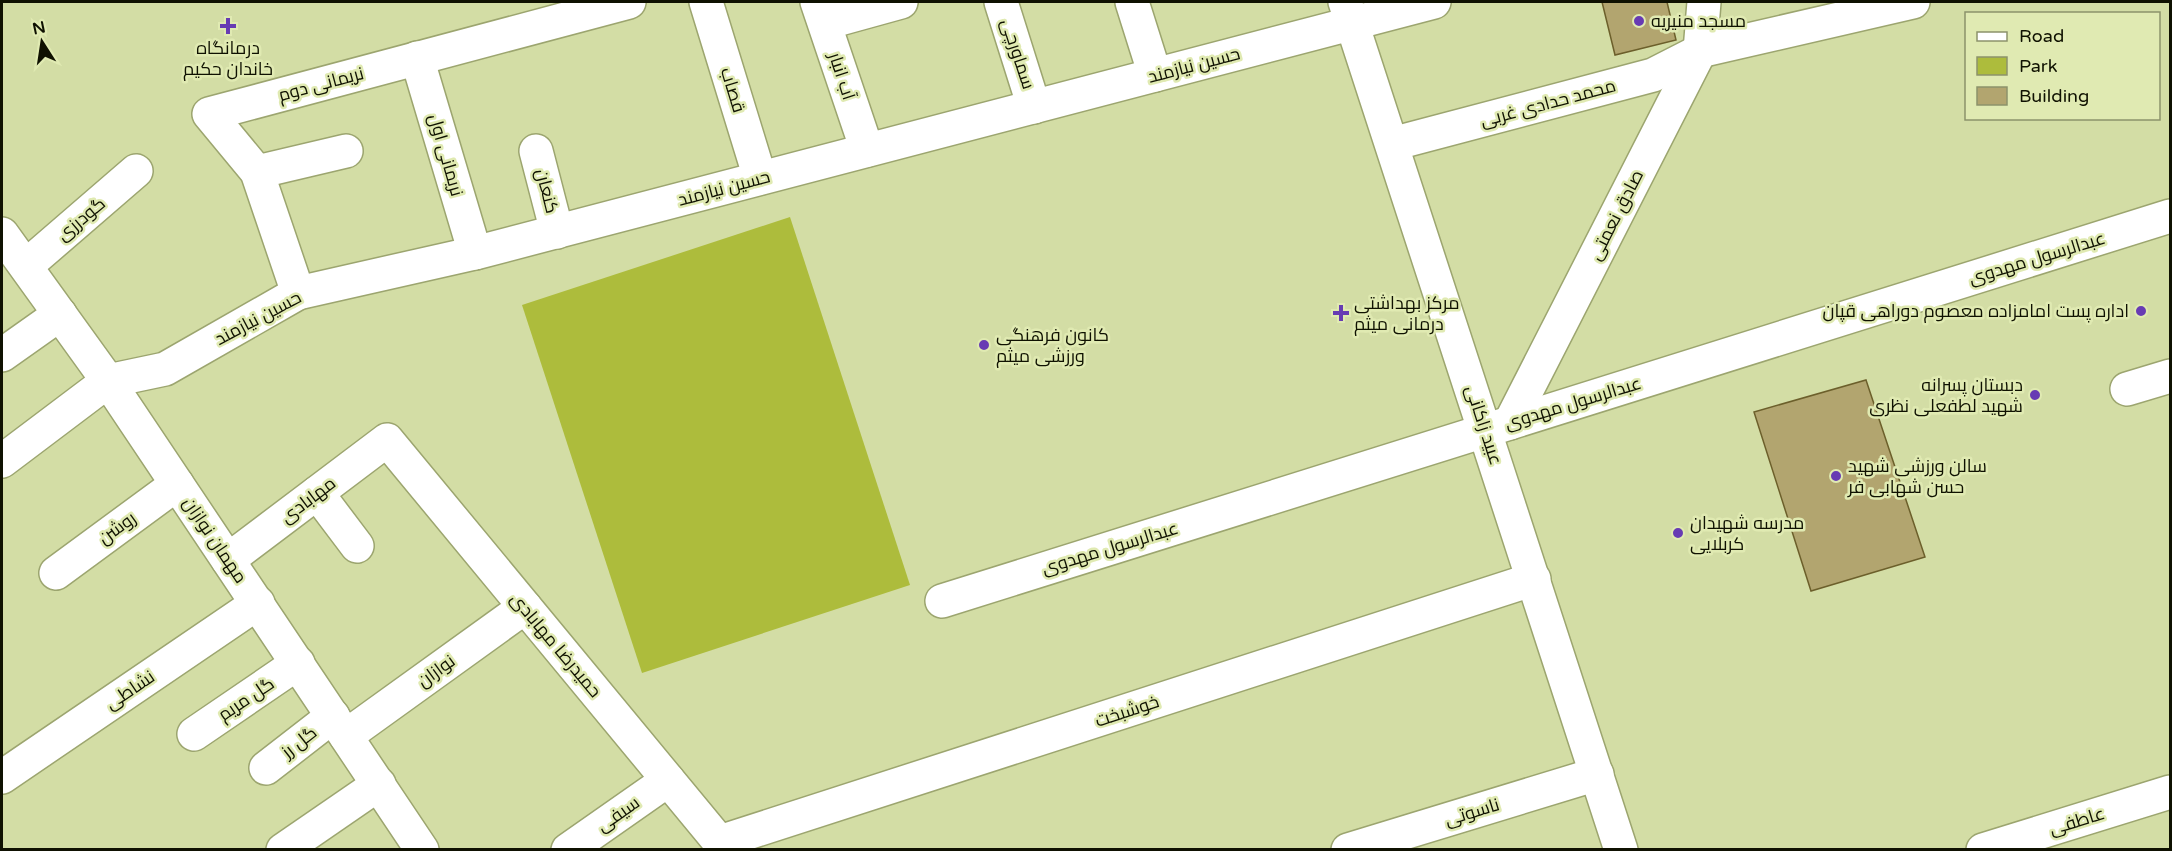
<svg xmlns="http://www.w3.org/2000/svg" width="2172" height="851" font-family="'Varela Round',Cairo,sans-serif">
  <rect width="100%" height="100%" fill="#d3dda5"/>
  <path fill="#adbc3c" d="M790,217L910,585L642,673L522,305Z"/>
  <g fill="#b2a56f" stroke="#6c5f2b" stroke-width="1.5">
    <path d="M1602,2H1667L1676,40L1615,55Z"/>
    <path d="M1866,380L1925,557L1811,591L1754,412Z"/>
  </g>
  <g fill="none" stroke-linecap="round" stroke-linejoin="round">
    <defs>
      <g id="minor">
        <path d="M706,2L760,178"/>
        <path d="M817,2L867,150"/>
        <path d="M1001,2L1034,107"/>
        <path d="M1132,2L1155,75"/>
        <path d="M1345,2L1621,850"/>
        <path d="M825,23L901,2"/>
        <path d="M417,58L475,253"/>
        <path d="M1392,144L1653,75L1700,51L1913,2"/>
        <path d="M536,151L557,232"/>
        <path d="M257,172L346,151"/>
        <path d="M2,234L108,381L422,850"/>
        <path d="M26,266L136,171"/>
        <path d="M298,293L257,172L209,114L629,2"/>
        <path d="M2,355L60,314"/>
        <path d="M2127,389L2170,376"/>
        <path d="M1510,423L1700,51L1704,2"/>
        <path d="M2,461L108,381L165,369L298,293L475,253L1434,2"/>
        <path d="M317,493L357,546"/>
        <path d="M228,560L387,440L726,850"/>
        <path d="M56,573L177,484"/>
        <path d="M942,601L2170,216"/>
        <path d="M194,734L298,663"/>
        <path d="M346,736L525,607"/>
        <path d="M266,768L333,716"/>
        <path d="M2,777L258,603"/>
        <path d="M720,842L1534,579"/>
        <path d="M283,850L379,784"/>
        <path d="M568,850L668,780"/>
        <path d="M1348,850L1597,774"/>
        <path d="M1983,850L2170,792"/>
      </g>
    </defs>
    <use href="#minor" stroke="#9ca56f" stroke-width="36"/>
    <use href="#minor" stroke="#fff" stroke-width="33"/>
  </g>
  <g fill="#673bb3" stroke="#e0eab2" stroke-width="2">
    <circle cx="1639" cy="21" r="6"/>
    <path d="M225 17h6v6h6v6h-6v6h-6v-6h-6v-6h6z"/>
    <circle cx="2141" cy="311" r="6"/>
    <path d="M1338 304h6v6h6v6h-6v6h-6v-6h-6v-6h6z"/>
    <circle cx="984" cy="345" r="6"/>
    <circle cx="2035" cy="395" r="6"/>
    <circle cx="1836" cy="476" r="6"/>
    <circle cx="1678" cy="533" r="6"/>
  </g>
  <g text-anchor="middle" stroke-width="5" stroke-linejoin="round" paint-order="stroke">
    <g font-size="18" fill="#0f1101" stroke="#e0eab2" text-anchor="start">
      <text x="1651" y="27">مسجد منیریه</text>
      <text x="228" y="54" text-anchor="middle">درمانگاه<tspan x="228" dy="21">خاندان حکیم</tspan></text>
      <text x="1354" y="309">مرکز بهداشتی<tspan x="1354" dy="21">درمانی میثم</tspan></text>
      <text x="2129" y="317" text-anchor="end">اداره پست امامزاده معصوم دوراهی قپان</text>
      <text x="996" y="341">کانون فرهنگی<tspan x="996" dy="21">ورزشی میثم</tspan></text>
      <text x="2023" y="391" text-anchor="end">دبستان پسرانه<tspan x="2023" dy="21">شهید لطفعلی نظری</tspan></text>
      <text x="1848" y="472">سالن ورزشی شهید<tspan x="1848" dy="21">حسن شهابی فر</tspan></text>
      <text x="1690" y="529">مدرسه شهیدان<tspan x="1690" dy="21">کربلایی</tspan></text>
    </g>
    <g font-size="18" fill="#0f1101" stroke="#e0eab2">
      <text transform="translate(1018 54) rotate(72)" y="6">سماورچی</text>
      <text transform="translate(1194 65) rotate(-15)" y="6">حسین نیازمند</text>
      <text transform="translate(842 76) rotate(72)" y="6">آب انبار</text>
      <text transform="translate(321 84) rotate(-15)" y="6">نریمانی دوم</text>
      <text transform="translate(733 90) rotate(73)" y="6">قصاب</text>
      <text transform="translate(1548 103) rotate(-15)" y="6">محمد حدادی غربی</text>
      <text transform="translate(446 155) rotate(74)" y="6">نریمانی اول</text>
      <text transform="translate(724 188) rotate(-15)" y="6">حسین نیازمند</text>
      <text transform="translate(547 191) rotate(76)" y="6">کنعان</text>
      <text transform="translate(1616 215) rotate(-63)" y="6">صادق نعمتی</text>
      <text transform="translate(81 219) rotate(-40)" y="6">گودرزی</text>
      <text transform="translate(2037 258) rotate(-17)" y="6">عبدالرسول مهدوی</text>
      <text transform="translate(258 318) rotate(-28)" y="6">حسین نیازمند</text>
      <text transform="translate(1573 403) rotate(-17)" y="6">عبدالرسول مهدوی</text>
      <text transform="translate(1484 425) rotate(72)" y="6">عبید زاکانی</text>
      <text transform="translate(308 500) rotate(-37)" y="6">مهابادی</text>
      <text transform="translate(117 528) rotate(-36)" y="6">روشن</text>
      <text transform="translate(215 540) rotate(56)" y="6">مهمان نوازان</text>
      <text transform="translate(1110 548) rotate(-17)" y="6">عبدالرسول مهدوی</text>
      <text transform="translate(556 645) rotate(50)" y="6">حمیدرضا مهابادی</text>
      <text transform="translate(436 671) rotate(-36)" y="6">نوازان</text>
      <text transform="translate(130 690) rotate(-34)" y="6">نشاطی</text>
      <text transform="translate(246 699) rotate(-34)" y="6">گل مریم</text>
      <text transform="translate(1127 711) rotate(-18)" y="6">خوشبخت</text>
      <text transform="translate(299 742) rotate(-38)" y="6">گل رز</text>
      <text transform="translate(1472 812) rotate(-17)" y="6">ناسوتی</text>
      <text transform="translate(618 814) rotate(-35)" y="6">سیفی</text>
      <text transform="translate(2077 821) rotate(-17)" y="6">عاطفی</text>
    </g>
  </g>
  <rect width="2172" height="851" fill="none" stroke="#0f1101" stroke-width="6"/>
  <rect x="1965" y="12" width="195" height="108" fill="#e0eab2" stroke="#8c936b" stroke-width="1.5"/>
  <rect x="1977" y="32" width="30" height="9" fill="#ffffff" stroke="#8c936b" stroke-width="1.5"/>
  <text x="2019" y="42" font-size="18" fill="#0f1101">Road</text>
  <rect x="1977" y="57" width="30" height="18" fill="#adbc3c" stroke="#8c936b" stroke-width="1.5"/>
  <text x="2019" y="72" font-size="18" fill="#0f1101">Park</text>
  <rect x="1977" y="87" width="30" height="18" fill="#b2a56f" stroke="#8c936b" stroke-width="1.5"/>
  <text x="2019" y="102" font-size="18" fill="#0f1101">Building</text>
  <g transform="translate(42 42) rotate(348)" stroke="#e0eab2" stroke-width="4.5" paint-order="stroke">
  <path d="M0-4.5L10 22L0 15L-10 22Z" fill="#0f1101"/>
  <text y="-9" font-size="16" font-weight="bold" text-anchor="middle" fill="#0f1101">N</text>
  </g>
</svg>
